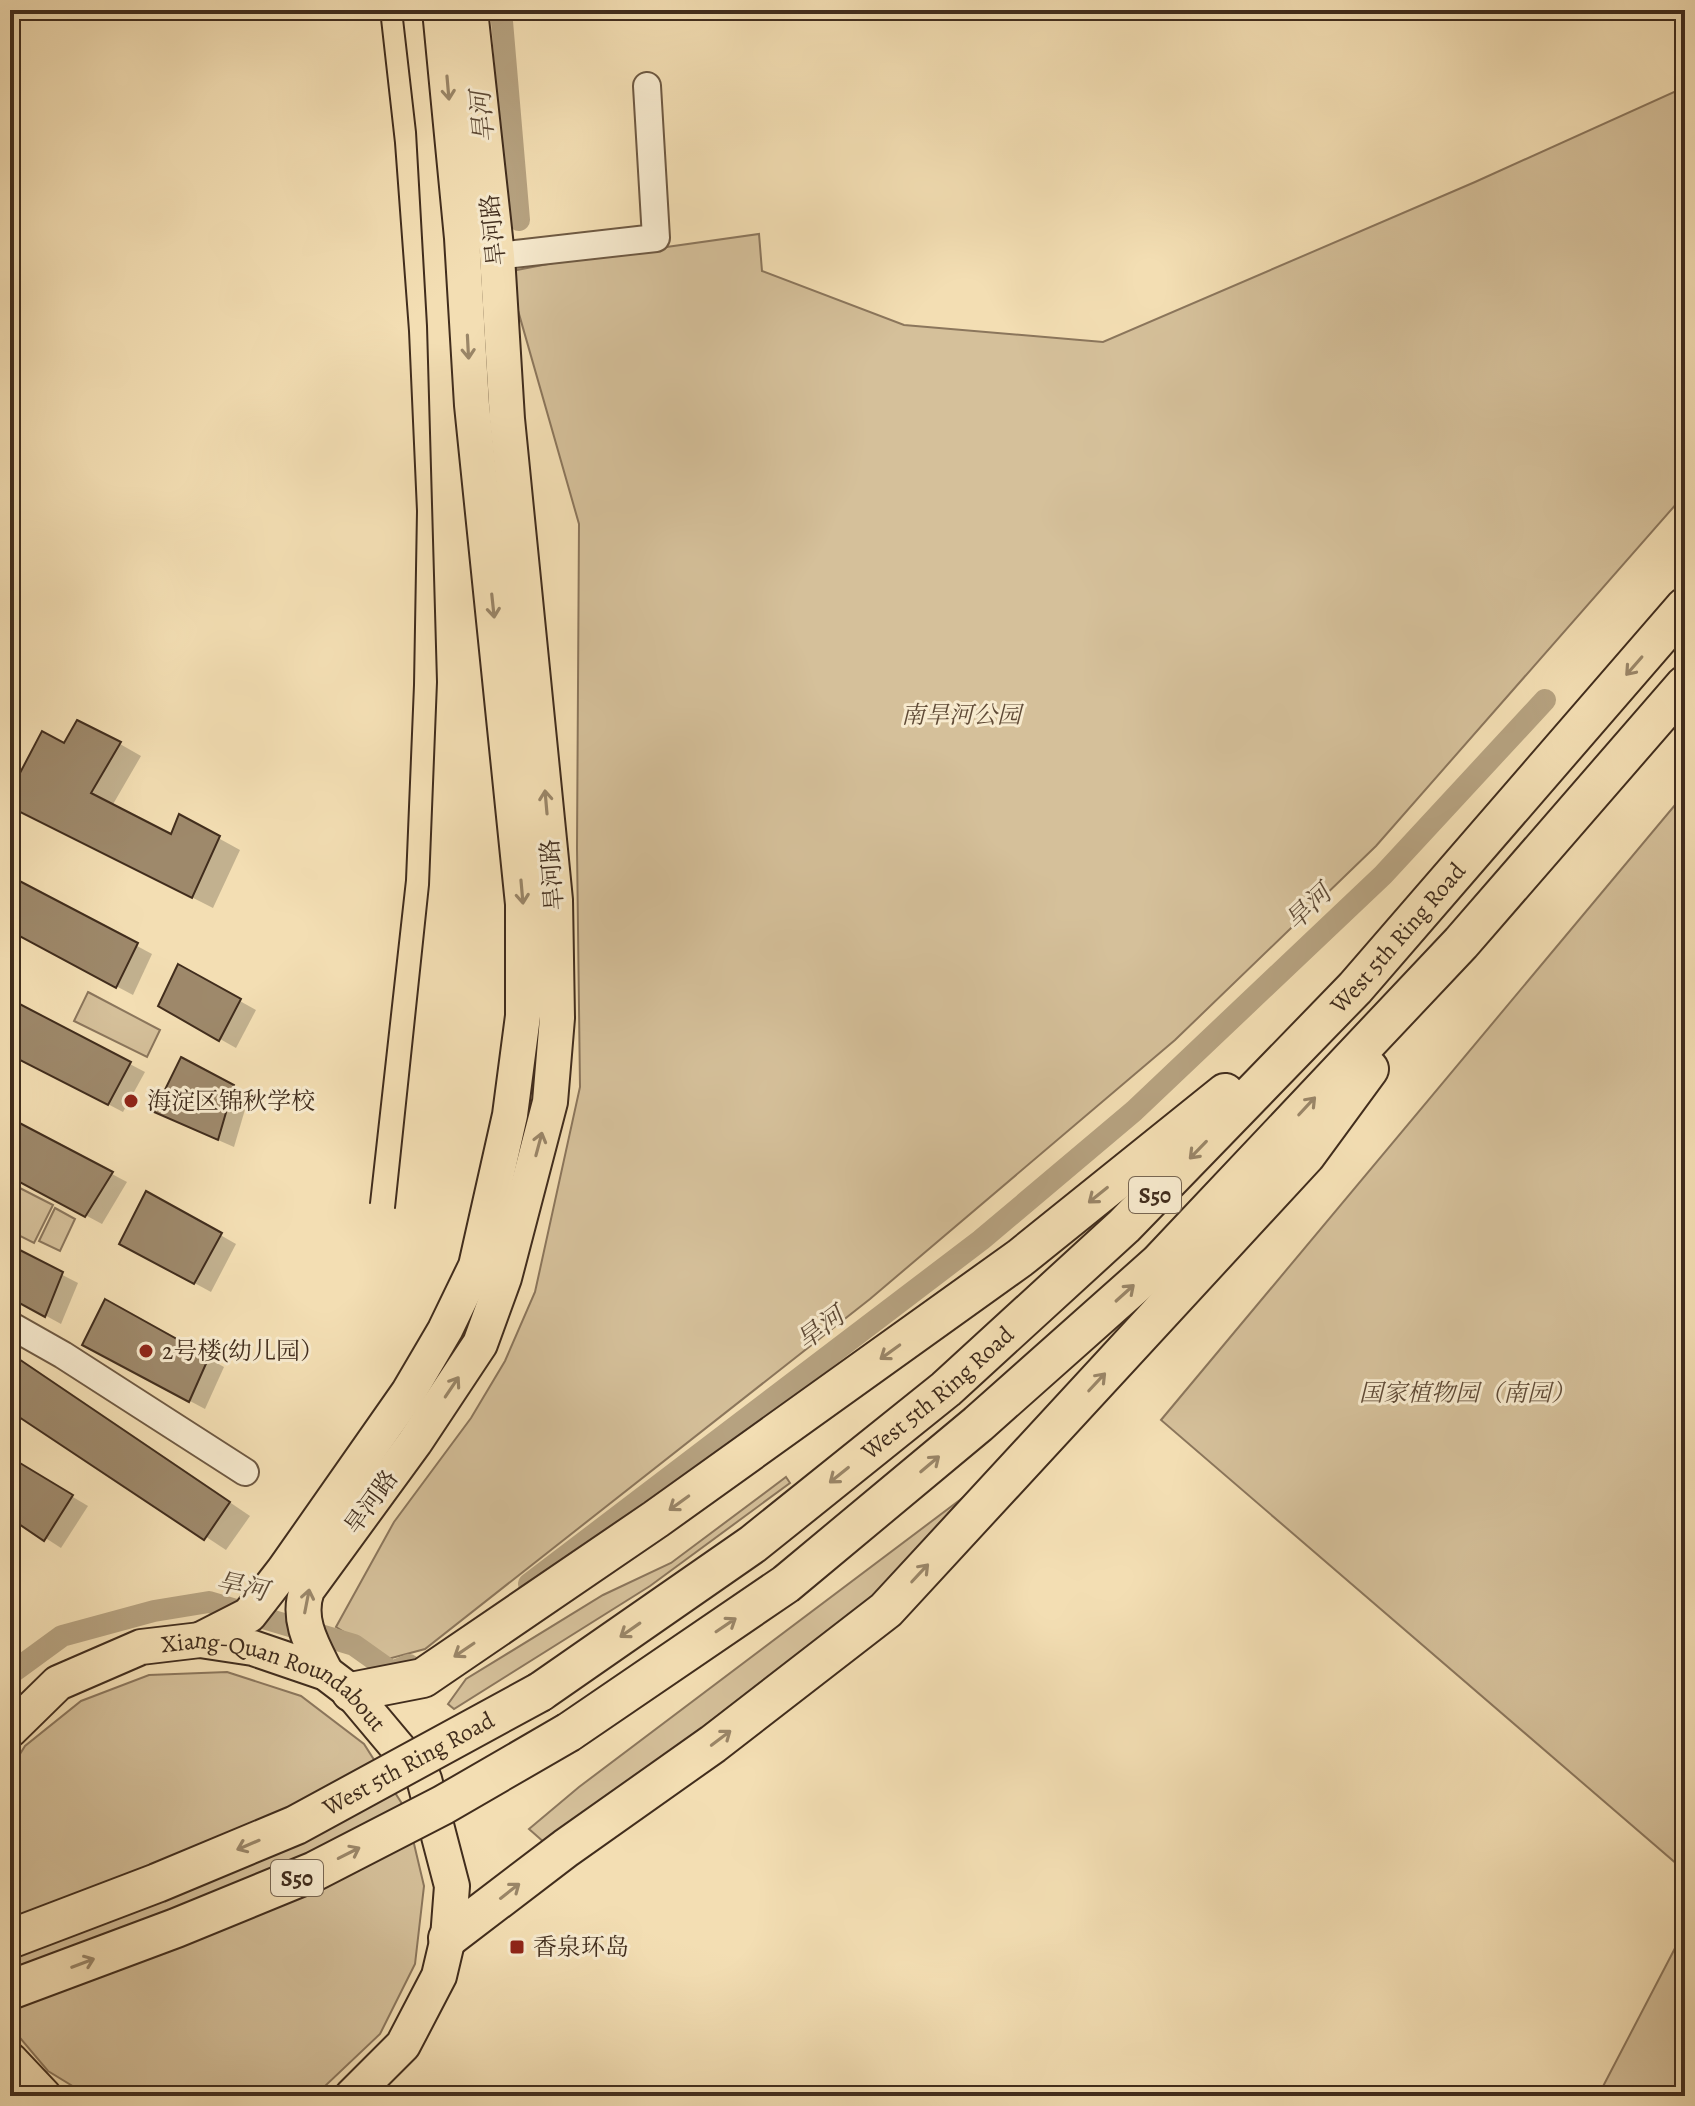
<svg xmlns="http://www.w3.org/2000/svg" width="1695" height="2106" font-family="Alegreya,'Noto Serif SC',serif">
  <rect width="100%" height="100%" fill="#f3deb3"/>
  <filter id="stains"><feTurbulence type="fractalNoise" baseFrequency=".0025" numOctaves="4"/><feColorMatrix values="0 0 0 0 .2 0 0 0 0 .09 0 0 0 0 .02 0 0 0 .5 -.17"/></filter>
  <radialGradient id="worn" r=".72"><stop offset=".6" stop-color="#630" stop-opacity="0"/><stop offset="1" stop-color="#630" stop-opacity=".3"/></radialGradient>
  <g fill="#d5c09a" stroke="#8b765c" stroke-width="2">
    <path d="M1685,87V494L1376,846L1175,1040L870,1299L425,1649L388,1659L336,1627L394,1522L471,1418L505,1361L535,1292L580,1087L577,848L579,524L507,272L553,263L759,234L762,271L904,325L1103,342L1475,182Z"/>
    <path d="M1685,793V1871L1161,1420Z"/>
    <path d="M88,992L160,1030L147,1057L74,1021Z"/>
    <path d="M10,1183L53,1205L34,1243L10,1231Z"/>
    <path d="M55,1208L75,1219L60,1251L39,1241Z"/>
    <path d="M993,1475L879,1591L803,1652L546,1844L529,1829L579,1787Z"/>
    <path d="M786,1477L790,1483L650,1586L454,1709L448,1704L466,1679L603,1595L671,1563Z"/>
    <path d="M227,1672L301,1696L364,1744L406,1810L424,1886L415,1964L380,2034L323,2088L305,2096H89L48,2071L10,2026V1770L25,1746L81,1701L149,1675Z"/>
    <path d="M1685,1929V2096H1598Z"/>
  </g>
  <g fill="#0003">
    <path d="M120,744L141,756L112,806L172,837L180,817L240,850L213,908L10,805V797L65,746Z"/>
    <path d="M10,878L152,954L133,995L10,930Z"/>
    <path d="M179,967L256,1010L236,1048L160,1005Z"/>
    <path d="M10,1001L145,1072L123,1112L10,1053Z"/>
    <path d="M233,1086L249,1096L234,1147L172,1120Z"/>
    <path d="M10,1120L127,1182L102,1224L10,1175Z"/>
    <path d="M147,1193L236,1244L211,1292L137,1252Z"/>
    <path d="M10,1248L78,1283L61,1324L10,1296Z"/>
    <path d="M106,1302L224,1367L205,1409L100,1353Z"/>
    <path d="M10,1353L250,1516L226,1550L10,1407Z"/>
    <path d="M11,1460L88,1506L61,1548L10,1515Z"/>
  </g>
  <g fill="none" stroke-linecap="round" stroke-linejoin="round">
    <g stroke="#b6a280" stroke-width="22">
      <path d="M501,10L519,220"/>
      <path d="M529,1584L981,1240L1134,1111L1383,875L1545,700"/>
      <path d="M10,1674L62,1636L154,1611L209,1602L354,1645L392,1672L409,1665"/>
    </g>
  </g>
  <g fill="#9e896b" stroke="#412d1d" stroke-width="2">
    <path d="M77,720L121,742L91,793L171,834L179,814L220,836L192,898L10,807V792L42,731L64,743Z"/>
    <path d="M10,876L138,943L116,988L10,931Z"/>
    <path d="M178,964L241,999L219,1041L158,1006Z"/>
    <path d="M10,999L131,1062L108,1105L10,1055Z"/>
    <path d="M181,1057L234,1085L218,1140L154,1112Z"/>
    <path d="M10,1118L113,1172L85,1217L10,1177Z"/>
    <path d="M146,1191L222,1233L194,1284L119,1244Z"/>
    <path d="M10,1245L63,1272L45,1317L10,1298Z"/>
    <path d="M105,1299L209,1357L189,1402L82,1345Z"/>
    <path d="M10,1353L230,1502L204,1540L10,1411Z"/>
    <path d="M10,1457L73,1495L44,1541L10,1518Z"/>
  </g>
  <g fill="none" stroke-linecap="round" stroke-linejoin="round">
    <defs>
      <g id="minor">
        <path d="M497,256L656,238L647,86"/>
        <path d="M10,1325L63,1355L245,1472"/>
      </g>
      <g id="major">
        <path d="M200,1640L249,1615L284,1570L408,1393L445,1330L476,1266L510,1115L523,1016V904L472,405L462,238L440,10"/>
        <path d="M326,1673C313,1647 296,1620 307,1590L415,1442L480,1344L504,1278L550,1102L557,1018L555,900L507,419L497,256L470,10"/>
        <path id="s1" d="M10,1730L58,1683L141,1647L200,1640L253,1648L326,1673L351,1692L424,1779L452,1886L448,1938L439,1976L403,2045L352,2096"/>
        <path d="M10,2060L44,2096"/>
      </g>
      <g id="highway">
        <path d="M351,1692L423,1678L656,1519L1020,1258L1225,1093"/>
        <path id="s2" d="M540,1692L753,1544L946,1389L1124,1226L1355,988L1685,607"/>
        <path d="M569,1732L786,1584L978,1424L1159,1263L1461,943L1685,685"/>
        <path d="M448,1938L566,1848L713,1744L886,1610L1306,1155L1369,1069"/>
      </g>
    </defs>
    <use href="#minor" stroke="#6e5942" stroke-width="30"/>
    <use href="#major" stroke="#412d1d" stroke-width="38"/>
    <use href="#highway" stroke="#412d1d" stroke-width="42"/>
    <use href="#minor" stroke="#f7eace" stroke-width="26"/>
    <use href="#major" stroke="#f3deb3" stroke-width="34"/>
    <use href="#highway" stroke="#f3deb3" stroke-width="38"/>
    <g stroke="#412d1d" stroke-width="2">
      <path d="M370,1203L406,880L414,685L417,511L409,331L395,143L380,10"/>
      <path d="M395,1208L429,885L437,682L427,326L416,132L402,10"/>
    </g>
    <defs>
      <g id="highway-bridge">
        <path id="s3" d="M10,1939L157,1883L296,1825L540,1692"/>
        <path d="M10,1990L176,1928L315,1871L443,1805L569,1732"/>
      </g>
    </defs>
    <use href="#highway-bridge" stroke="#412d1d" stroke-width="42" stroke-linecap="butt"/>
    <use href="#highway-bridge" stroke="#f3deb3" stroke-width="38"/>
  </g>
  <defs><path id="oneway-shaft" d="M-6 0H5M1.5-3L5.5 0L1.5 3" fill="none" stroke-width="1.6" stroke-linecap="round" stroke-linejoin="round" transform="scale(2)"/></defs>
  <g stroke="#9a8668">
    <use href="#oneway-shaft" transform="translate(448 88) rotate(85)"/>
    <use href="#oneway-shaft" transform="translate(468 347) rotate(87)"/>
    <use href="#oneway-shaft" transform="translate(493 606) rotate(84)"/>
    <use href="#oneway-shaft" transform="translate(1634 666) rotate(131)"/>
    <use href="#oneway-shaft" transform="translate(546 802) rotate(-95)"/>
    <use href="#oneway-shaft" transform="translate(522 892) rotate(85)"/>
    <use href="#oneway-shaft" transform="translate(1307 1106) rotate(-47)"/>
    <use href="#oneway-shaft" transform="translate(539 1144) rotate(-75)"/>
    <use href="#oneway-shaft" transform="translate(1198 1150) rotate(134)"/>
    <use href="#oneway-shaft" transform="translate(1098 1195) rotate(141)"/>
    <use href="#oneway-shaft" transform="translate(1125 1293) rotate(-42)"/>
    <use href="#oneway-shaft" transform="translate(890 1352) rotate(144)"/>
    <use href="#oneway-shaft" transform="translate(1097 1382) rotate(-47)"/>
    <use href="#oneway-shaft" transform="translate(452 1387) rotate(-56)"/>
    <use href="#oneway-shaft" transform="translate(930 1464) rotate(-40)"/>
    <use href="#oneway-shaft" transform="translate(839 1475) rotate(141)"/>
    <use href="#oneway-shaft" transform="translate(679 1503) rotate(144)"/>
    <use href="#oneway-shaft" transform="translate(920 1573) rotate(-47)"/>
    <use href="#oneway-shaft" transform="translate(307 1601) rotate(-79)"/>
    <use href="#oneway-shaft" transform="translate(726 1625) rotate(-34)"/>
    <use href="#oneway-shaft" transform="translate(630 1630) rotate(145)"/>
    <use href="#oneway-shaft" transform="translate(464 1650) rotate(146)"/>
    <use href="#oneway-shaft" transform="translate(721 1738) rotate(-37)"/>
    <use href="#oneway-shaft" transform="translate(248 1845) rotate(157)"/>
    <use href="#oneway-shaft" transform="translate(349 1853) rotate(-27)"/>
    <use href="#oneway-shaft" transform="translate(510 1891) rotate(-38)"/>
    <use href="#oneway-shaft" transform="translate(83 1963) rotate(-21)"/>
  </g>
  <g fill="#8f2418" stroke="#f7eace" stroke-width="3">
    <circle cx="131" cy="1101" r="8"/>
    <circle cx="146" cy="1351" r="8"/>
    <rect x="509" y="1939" width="16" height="16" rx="4"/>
  </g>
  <g text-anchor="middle" stroke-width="6" stroke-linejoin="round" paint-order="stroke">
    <g fill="#f7eace" stroke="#786652" stroke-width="2">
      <rect x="1129" y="1177" width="52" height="36" rx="6"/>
      <rect x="271" y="1860" width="52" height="36" rx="6"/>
    </g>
    <g font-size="22" font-weight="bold" fill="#412d1d">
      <text x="1155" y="1203">S50</text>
      <text x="297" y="1886">S50</text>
    </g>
    <g font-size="24" fill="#412d1d" stroke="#f7eace">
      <text transform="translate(493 230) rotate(-96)" y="8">旱河路</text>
      <text transform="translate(552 875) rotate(-94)" y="8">旱河路</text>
      <text dy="8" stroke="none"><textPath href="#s2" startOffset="1146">West 5th Ring Road</textPath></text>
      <text dy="8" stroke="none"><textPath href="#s2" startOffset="498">West 5th Ring Road</textPath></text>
      <text transform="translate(371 1502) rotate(-54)" y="8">旱河路</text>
      <text dy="8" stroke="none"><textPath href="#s1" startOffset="302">Xiang-Quan Roundabout</textPath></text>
      <text dy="8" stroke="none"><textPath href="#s3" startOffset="436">West 5th Ring Road</textPath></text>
    </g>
    <g font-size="24" font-style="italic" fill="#5f4a36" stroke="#f7eace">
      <text x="961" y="723">南旱河公园</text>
      <text x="1467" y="1401">国家植物园（南园）</text>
    </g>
    <g font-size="24" fill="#412d1d" stroke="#f7eace" text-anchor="start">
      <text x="147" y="1109">海淀区锦秋学校</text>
      <text x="162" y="1359">2号楼(幼儿园）</text>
      <text x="533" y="1955">香泉环岛</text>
    </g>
    <g font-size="26" font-style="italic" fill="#5e4a36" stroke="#f7eace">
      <text transform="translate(482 117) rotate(-95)" y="9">旱河</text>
      <text transform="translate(1308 907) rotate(-44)" y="9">旱河</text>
      <text transform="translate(820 1328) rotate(-37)" y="9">旱河</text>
      <text transform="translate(242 1586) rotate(12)" y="9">旱河</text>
    </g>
  </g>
  <rect width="1695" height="2106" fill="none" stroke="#f3deb3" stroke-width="40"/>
  <rect x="12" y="12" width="1671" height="2082" fill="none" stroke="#412d1d" stroke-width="4"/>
  <rect x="20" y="20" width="1655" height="2066" fill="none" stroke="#412d1d" stroke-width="2"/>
  <rect width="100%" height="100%" filter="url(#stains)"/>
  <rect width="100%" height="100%" fill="url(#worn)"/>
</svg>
